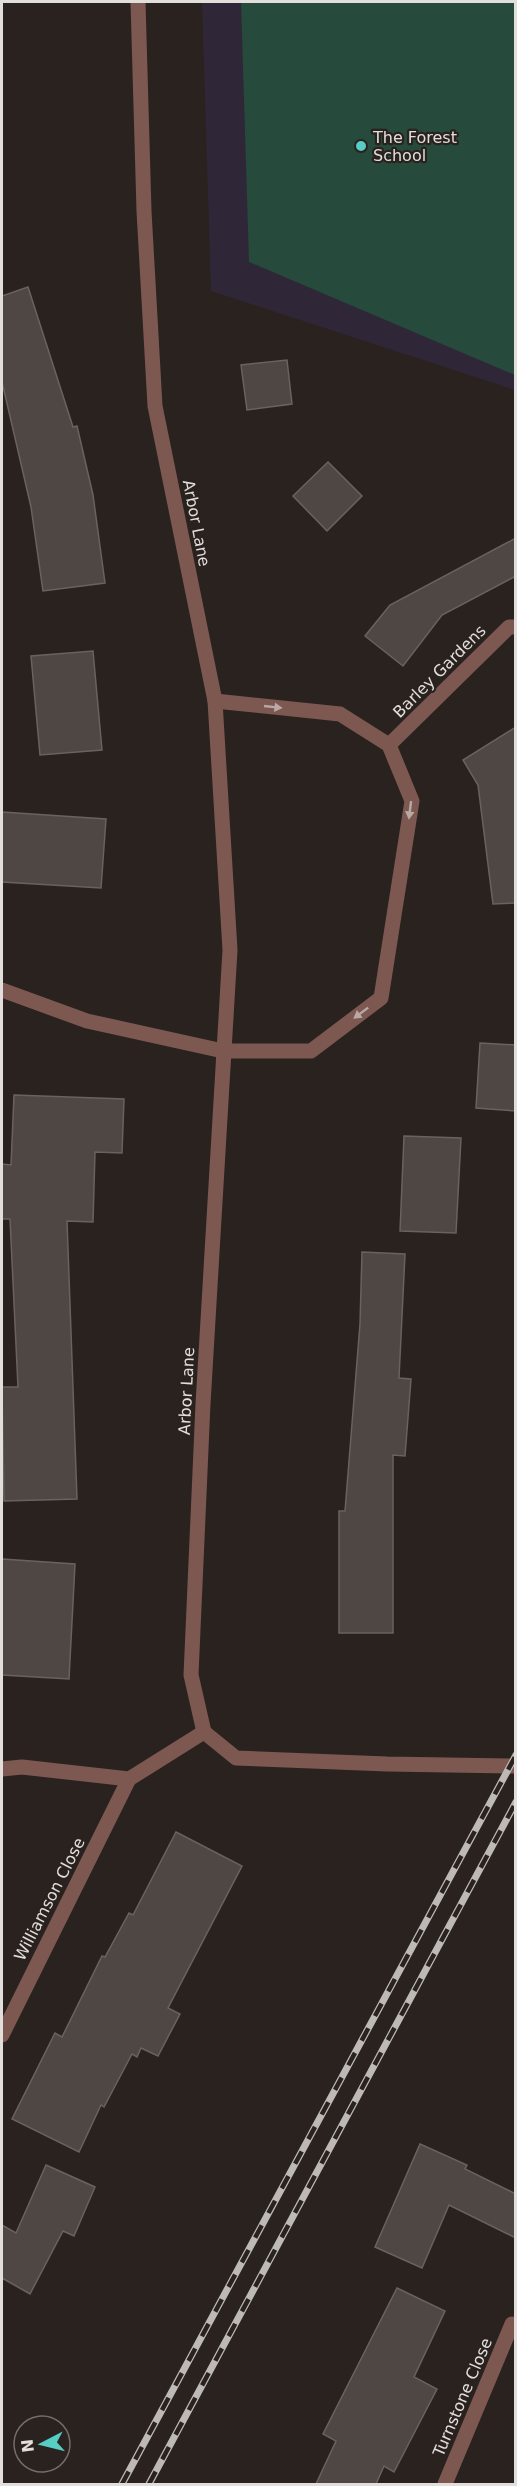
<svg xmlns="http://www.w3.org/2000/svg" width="517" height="2486" font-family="'DejaVu Sans',sans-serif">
  <rect width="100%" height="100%" fill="#29221f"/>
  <path fill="#2f2737" d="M202,2H515V390L211,291Z"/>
  <path fill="#264a3b" d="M241,2H515V375L249,262Z"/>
  <g fill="#4e4744" stroke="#6a625f" stroke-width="1.5">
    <path d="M28,287L73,427L77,426L93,495L105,583L43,591L31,507L2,382V296Z"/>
    <path d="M287,360L292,404L247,410L241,365Z"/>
    <path d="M328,462L362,496L327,531L293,496Z"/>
    <path d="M516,538V576L442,615L403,666L365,636L390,605Z"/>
    <path d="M93,651L102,750L40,755L31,656Z"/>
    <path d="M516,727V903L493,904L478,785L463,760Z"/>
    <path d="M2,812L106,819L101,888L2,882Z"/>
    <path d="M480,1043L516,1045V1111L476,1108Z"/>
    <path d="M14,1095L124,1099L122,1153L95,1152L93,1222L67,1221L77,1499L4,1501L2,1387H18L10,1219H2V1164L11,1165Z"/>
    <path d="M404,1136L461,1138L456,1233L400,1231Z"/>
    <path d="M362,1252L405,1254L399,1378L411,1379L405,1456L393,1455V1633H339V1511H345L360,1324Z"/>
    <path d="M2,1559L75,1564L69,1679L2,1675Z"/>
    <path d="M176,1832L242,1866L168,2008L180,2014L158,2056L141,2048L137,2057L132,2054L104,2107L101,2105L79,2152L12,2119L55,2033L62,2037L102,1956L105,1957L129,1913L133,1915Z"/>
    <path d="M420,2144L467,2165L465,2169L516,2194V2238L449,2205L422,2268L375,2247Z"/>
    <path d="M46,2165L95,2187L74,2236L63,2231L30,2294L2,2278V2225L16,2233Z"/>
    <path d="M397,2288L445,2311L414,2377L437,2389L394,2472L384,2466L376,2484H316L336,2441L323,2434Z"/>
  </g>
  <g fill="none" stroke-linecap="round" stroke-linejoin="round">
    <path stroke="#7c5851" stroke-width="15" d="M215,701L340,714L389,745L412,801L381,998L311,1051H223"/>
    <g stroke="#7c5851" stroke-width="15">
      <path d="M138,2L144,211L155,406L215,701L230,950L203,1404L191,1675L204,1732L236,1758L387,1764L516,1766"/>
      <path d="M389,745L509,627H516"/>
      <path d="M2,990L87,1021L223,1051"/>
      <path d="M2,1769L22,1767L129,1779L204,1732"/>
      <path d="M2,2035L129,1779"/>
      <path d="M445,2484L512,2324"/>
    </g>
    <defs>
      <g id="rail">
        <path d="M122,2484L516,1755"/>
        <path d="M149,2484L516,1802"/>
      </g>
    </defs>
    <use href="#rail" stroke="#bdb9b6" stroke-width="7"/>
    <use href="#rail" stroke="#29221f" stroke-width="4.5" stroke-dasharray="14" stroke-linecap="butt"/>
  </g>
  <defs><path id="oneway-solid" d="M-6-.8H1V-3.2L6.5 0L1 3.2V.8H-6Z" transform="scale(1.5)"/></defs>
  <g fill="#b9a8a4">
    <use href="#oneway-solid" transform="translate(273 707) rotate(6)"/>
    <use href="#oneway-solid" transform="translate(410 810) rotate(97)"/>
    <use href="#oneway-solid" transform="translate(361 1013) rotate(143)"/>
  </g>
  <circle fill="#56cec3" stroke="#29221f" stroke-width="2" cx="361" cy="146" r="6"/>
  <g text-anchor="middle" stroke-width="4.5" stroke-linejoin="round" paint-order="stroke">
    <g font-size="16" fill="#e2dedc" stroke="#29221f" text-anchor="start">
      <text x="373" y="143">The Forest<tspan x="373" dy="18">School</tspan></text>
    </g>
    <g font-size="16" fill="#e2dedc" stroke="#29221f">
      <text transform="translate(197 523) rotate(79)" y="6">Arbor Lane</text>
      <text transform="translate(439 671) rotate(-45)" y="6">Barley Gardens</text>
      <text transform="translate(186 1391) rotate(-87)" y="6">Arbor Lane</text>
      <text transform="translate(49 1899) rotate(-63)" y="6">Williamson Close</text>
      <text transform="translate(462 2397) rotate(-67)" y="6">Turnstone Close</text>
    </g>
  </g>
  <rect width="517" height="2486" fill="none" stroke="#e2dedc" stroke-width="6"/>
  <g transform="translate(42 2444) rotate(263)"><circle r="28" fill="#29221f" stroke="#736d6b" stroke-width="1.5"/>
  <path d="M0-4.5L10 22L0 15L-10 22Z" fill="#56cec3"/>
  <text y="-9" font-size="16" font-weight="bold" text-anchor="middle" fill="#e2dedc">N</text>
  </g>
</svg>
